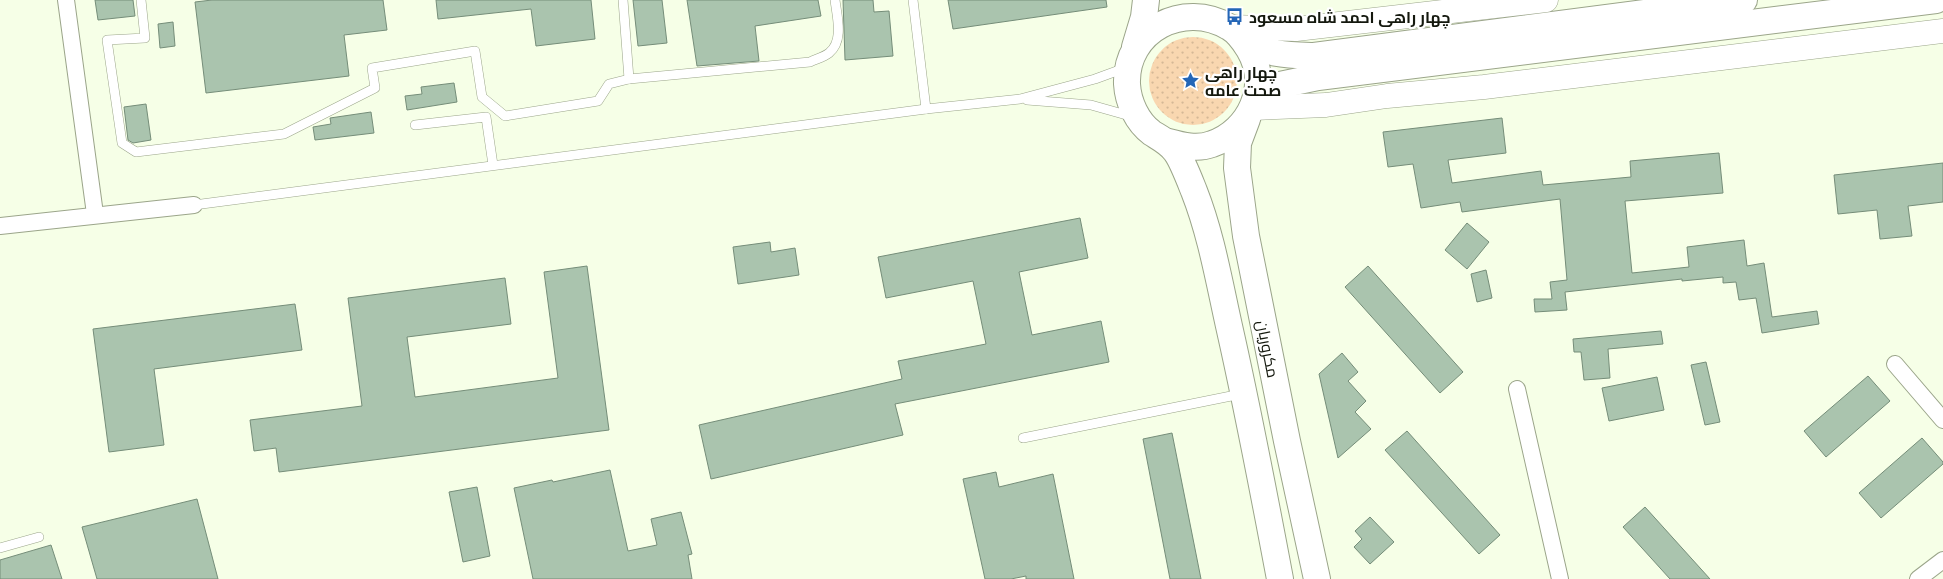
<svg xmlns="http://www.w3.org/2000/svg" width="1943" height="579" font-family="Cabin,Cairo,sans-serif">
  <defs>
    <pattern id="grass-dots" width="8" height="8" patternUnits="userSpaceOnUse" patternTransform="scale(1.25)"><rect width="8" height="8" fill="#f9d7b0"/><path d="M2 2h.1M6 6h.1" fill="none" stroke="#d5b896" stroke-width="1.8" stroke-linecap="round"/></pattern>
  </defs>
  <rect width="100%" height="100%" fill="#f6ffe7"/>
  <circle fill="url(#grass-dots)" cx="1193" cy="81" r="44"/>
  <g fill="#aac4ae" stroke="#758d79">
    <path d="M95,0H133L135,16L98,20Z"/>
    <path d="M212,0H383L387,30L344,35L349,76L206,93L195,2Z"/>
    <path d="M436,0H591L595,39L536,46L531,9L438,19Z"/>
    <path d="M633,0H662L667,43L638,46Z"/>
    <path d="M687,0H818L821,16L755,26L759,61L697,66Z"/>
    <path d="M843,0H873L874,12L889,11L893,56L845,60Z"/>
    <path d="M948,0H1106L1107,7L953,29Z"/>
    <path d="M173,22L175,46L160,48L158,24Z"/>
    <path d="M454,83L457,102L407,110L405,96L422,94L421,87Z"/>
    <path d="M146,104L151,140L133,143L128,140L124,107Z"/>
    <path d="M371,112L374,133L315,140L313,127L331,124L330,118Z"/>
    <path d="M1502,118L1506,153L1448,160L1452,183L1541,171L1543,185L1631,177L1630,161L1719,153L1723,193L1625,201L1632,273L1689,267L1687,247L1744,240L1747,266L1764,263L1772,317L1817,311L1819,324L1762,333L1756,298L1739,300L1736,282L1723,283V277L1682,281V279L1565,292L1567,310L1535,312L1534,299H1552L1550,282L1567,280L1560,199L1462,212L1460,202L1421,208L1413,164L1388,167L1383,132Z"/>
    <path d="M1943,163V202L1908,206L1912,236L1880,239L1877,210L1838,214L1834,175Z"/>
    <path d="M1080,218L1088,258L1019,272L1032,335L1101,321L1109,362L895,404L903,435L711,479L699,425L902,379L898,361L986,344L973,281L886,298L878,257Z"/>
    <path d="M1467,223L1489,242L1467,269L1445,250Z"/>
    <path d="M770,242L771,252L795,248L799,275L738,284L733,247Z"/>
    <path d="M587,266L609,430L279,472L276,448L254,451L250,420L362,406L348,298L505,278L511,324L407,337L415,397L558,378L544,272Z"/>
    <path d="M1368,266L1463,372L1440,393L1345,287Z"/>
    <path d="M1486,270L1492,298L1477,302L1471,274Z"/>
    <path d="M295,304L302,350L154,369L164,445L109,452L93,329Z"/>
    <path d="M1661,331L1663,344L1608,349L1610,378L1584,380L1581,352H1574L1573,339Z"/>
    <path d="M1342,353L1358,372L1348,381L1366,401L1355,412L1371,429L1338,458L1319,374Z"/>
    <path d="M1706,362L1720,422L1705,425L1691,365Z"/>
    <path d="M1868,376L1890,401L1826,457L1804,431Z"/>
    <path d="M1657,377L1664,410L1609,421L1602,388Z"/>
    <path d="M1407,431L1500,535L1479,554L1385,450Z"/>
    <path d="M1172,433L1201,579H1170L1143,439Z"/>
    <path d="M1922,438L1943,462V464L1881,518L1859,493Z"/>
    <path d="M610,470L628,551L657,545L651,519L681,512L692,554L688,555L692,579H533L514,488L552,480L553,482Z"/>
    <path d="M996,472L999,487L1053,474L1074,579H1026V576L1011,579H985L963,479Z"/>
    <path d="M477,487L490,556L463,562L449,492Z"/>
    <path d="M197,499L218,579H97L82,527Z"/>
    <path d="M1645,507L1710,579H1670L1623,527Z"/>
    <path d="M1370,517L1394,542L1370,564L1354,547L1362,539L1355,531Z"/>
    <path d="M51,545L62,579H0V560Z"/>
  </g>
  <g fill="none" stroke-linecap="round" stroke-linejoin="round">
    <defs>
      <g id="lane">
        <path d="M141,0L145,38L107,40L122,143L136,152L284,134L375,88L372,68L475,51L482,97L505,116L598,101L609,84L629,79L810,62C816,59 824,57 829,53C844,41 837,17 835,0"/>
        <path d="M623,0L629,79"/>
        <path d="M913,0L926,109"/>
        <path d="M1027,100L1091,105L1130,116"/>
        <path d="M415,125L486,117L493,165"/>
        <path d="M194,205L926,109L1020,99L1095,79L1125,68"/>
        <path d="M1023,438L1241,394"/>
        <path d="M0,548L39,537"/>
      </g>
      <g id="street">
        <path d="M66,0L95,214"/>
        <path d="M0,226L194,205"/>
        <path d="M1895,364L1943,420"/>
        <path d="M1517,389L1560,579"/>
        <path d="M1918,579L1943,560"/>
      </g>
      <g id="secondary">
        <path d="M1230,27L1296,29L1546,0"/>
        <path d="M1253,108L1326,105L1387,96L1484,87L1943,31"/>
      </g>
      <g id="primary">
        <path d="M1243,39C1268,55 1285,55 1314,56L1744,0"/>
        <path d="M1135,47L1144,17L1146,0"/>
        <path d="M1257,98L1275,86L1318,77L1936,0"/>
        <path d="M1247,119L1238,143L1237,168L1246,236L1287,441L1317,579"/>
        <path d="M1165,141C1180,145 1196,150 1212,144C1250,131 1271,86 1249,49C1244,41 1238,32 1229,27C1184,0 1125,30 1127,84C1128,102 1137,122 1152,133C1160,138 1170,143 1176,152C1182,160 1190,181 1194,191C1211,234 1219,281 1229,326C1248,410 1264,494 1280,579"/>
      </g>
    </defs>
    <use href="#lane" stroke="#9ba58a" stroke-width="10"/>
    <use href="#street" stroke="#9ba58a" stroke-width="18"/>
    <use href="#secondary" stroke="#9ba58a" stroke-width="25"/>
    <use href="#primary" stroke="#9ba58a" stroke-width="28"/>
    <use href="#lane" stroke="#fff" stroke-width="9"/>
    <use href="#street" stroke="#fff" stroke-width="16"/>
    <use href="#secondary" stroke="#fff" stroke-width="24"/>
    <use href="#primary" stroke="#fff" stroke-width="26"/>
  </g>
  <defs>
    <symbol id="bus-bare" viewBox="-9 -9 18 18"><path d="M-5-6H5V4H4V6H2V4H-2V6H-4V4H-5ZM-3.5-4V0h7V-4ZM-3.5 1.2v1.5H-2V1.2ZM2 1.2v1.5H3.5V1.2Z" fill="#2466b7" stroke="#fff" stroke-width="2.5" paint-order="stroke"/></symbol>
    <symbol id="sight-bare" viewBox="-9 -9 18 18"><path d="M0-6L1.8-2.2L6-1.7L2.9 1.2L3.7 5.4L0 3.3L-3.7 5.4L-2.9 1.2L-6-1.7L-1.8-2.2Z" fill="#2466b7" stroke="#fff" stroke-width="2.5" paint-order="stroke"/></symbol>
  </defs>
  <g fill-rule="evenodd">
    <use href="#bus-bare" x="1222" y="4" width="25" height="25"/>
    <use href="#sight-bare" x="1178" y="68" width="25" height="25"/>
  </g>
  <g text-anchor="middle" stroke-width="4.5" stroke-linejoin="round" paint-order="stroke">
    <g font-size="16" font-weight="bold" fill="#14180e" stroke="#fff" text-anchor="start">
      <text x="1249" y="23">چهار راهی احمد شاه مسعود</text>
      <text x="1205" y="78">چهار راهی<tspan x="1205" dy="18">صحت عامه</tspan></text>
    </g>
    <g font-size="16" fill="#14180e" stroke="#fff">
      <text transform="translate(1268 349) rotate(79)" y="6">مکروریان</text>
    </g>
  </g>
</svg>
